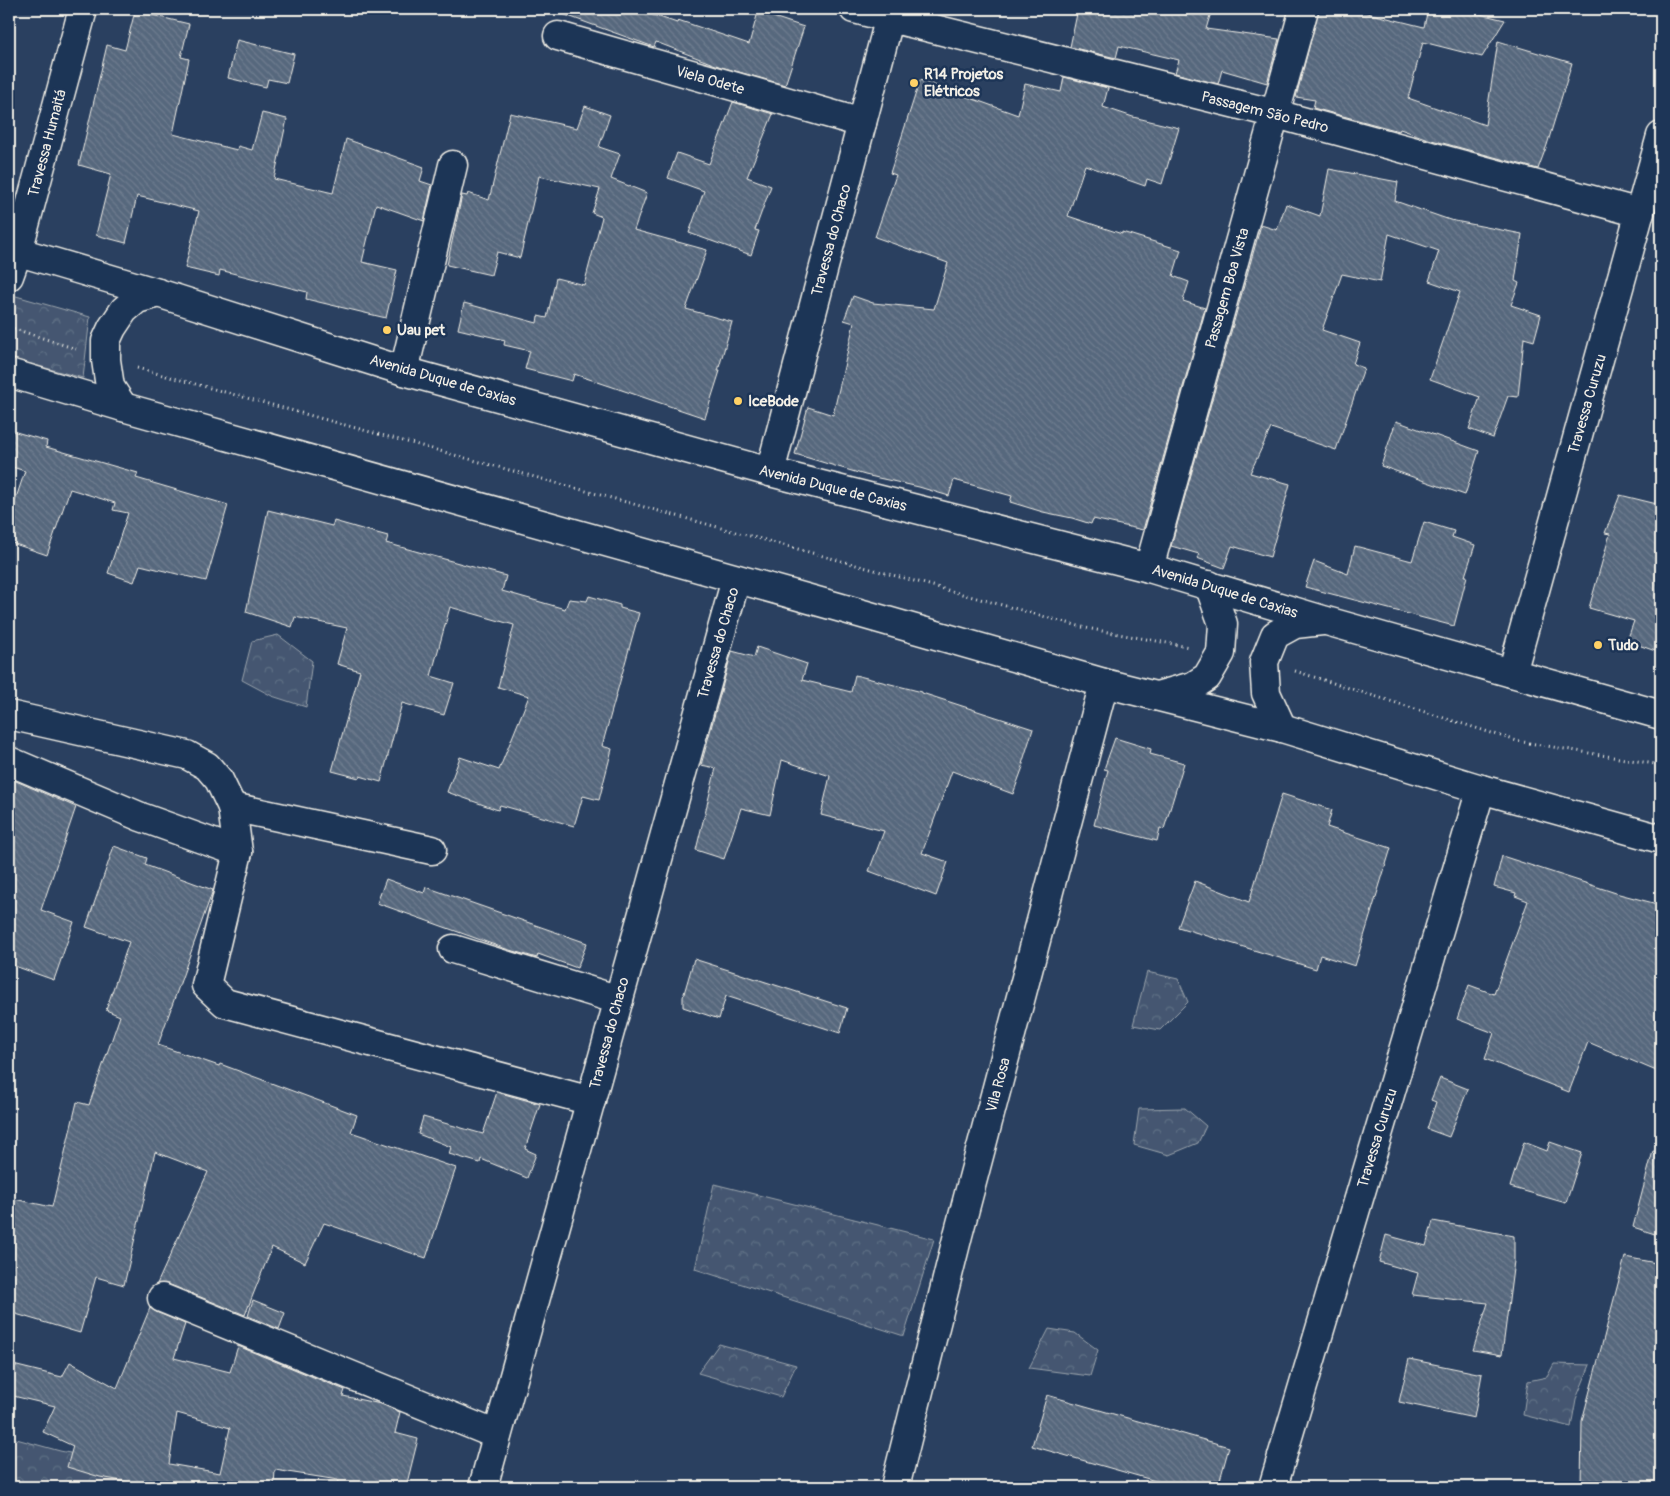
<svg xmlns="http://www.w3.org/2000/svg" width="1670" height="1496" font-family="Pangolin,sans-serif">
  <defs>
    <pattern id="forest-crowns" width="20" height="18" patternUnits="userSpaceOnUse" patternTransform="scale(1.25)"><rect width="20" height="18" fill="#445771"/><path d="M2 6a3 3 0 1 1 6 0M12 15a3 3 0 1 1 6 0" fill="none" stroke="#607085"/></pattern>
    <pattern id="building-back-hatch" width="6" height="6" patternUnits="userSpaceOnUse" patternTransform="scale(1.25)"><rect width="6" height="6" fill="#56677d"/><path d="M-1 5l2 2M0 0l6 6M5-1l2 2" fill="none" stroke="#6f7d8f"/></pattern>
  </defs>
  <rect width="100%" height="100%" fill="#2a4060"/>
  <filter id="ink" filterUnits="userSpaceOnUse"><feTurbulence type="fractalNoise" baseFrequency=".02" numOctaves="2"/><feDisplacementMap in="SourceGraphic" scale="10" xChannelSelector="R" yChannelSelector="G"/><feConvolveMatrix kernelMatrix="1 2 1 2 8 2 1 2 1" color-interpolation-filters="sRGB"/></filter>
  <g filter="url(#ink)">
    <g fill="url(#forest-crowns)" stroke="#9ca4ac">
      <path d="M9,294L90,317L83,378L9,358Z"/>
      <path d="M278,635L312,661L306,707L272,696L242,680L252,641Z"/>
      <path d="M1147,972L1178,979L1188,1002L1160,1030L1133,1025Z"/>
      <path d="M1185,1108L1206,1126L1198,1143L1169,1155L1134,1145L1139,1109Z"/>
      <path d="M714,1184L934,1239L904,1336L695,1269Z"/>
      <path d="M1049,1329L1075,1333L1098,1350L1090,1376L1029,1368Z"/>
      <path d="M719,1344L796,1365L781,1397L698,1373Z"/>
      <path d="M1554,1364L1590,1365L1576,1399L1571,1427L1523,1415L1528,1381L1547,1377Z"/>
      <path d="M9,1437L60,1451L233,1487H9Z"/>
      <path d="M304,1480L333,1483V1487H303Z"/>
    </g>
    <g fill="url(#building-back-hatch)" stroke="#f4f1e8" fill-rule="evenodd">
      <path d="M558,9H636L677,23L678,20L749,44L758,12L804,27L785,85L721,67L656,42L654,47L557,12Z"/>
      <path d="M1078,9H1212L1206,29L1279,39L1267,83L1222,70L1218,84L1175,73L1179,60L1119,46L1116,58L1070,47Z"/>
      <path d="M1319,9H1351L1424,27L1428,9H1459L1505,20L1482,57L1423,42L1408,98L1485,125L1498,41L1572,63L1547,145L1538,169L1428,139L1400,129L1399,131L1313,108L1315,100L1296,97Z"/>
      <path d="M135,11L189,24L181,57L189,59L173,134L237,150L238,146L252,150L262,113L287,119L274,179L333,193L346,139L424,167L420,181L432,185L424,221L376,204L362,262L397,270L386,318L306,299L307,292L220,270L219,276L185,268L199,211L137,196L126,243L96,235L111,174L79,165L107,45L125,50Z"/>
      <path d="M237,40L294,54L287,83L268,79L266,87L228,78Z"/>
      <path d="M1064,77L1108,88L1103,107L1133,117L1179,128L1162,184L1147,179L1145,186L1085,165L1068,216L1122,234V232L1181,250L1173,276L1189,282L1183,301L1205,308L1143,530L1093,519L1091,524L1072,518L1043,512L1010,502L1012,496L954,480L949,496L919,487L865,475L795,454L808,407L833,415L854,323L844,320L853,296L873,303L934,309L948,263L875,237L896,175L890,173L920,80L1018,115L1025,84L1061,92Z"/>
      <path d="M733,102L773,114L747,177L771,186L755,230L759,231L751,255L689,233L704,191L668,178L677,153L709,164Z"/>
      <path d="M585,106L610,115L599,147L620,154L611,179L647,193L634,230L707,250L686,309L732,322L718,371H720L705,418L574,374L572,381L525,369L530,351L504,345L505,340L458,329L464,303L537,323L538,316L547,318L556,278L584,285L602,217L592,213L600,189L539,176L520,258L497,252L491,275L447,265L462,195L467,196L468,193L489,200L510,113L577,128Z"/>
      <path d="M1329,169L1398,182L1395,201L1450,220L1522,234L1515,281L1519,283L1511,305L1541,315L1534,341L1524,338L1518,397L1508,396L1493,438L1469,429L1480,397L1430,379L1460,292L1429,281L1439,251L1389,234L1380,282L1342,274L1322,330L1360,343L1353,364L1364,368L1336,450L1271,428L1250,473L1290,484L1270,557L1232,546L1224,568L1197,558L1199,554L1171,546L1261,225L1277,230L1286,204L1320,216Z"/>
      <path d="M1396,421L1479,451L1465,495L1381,466Z"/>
      <path d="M9,430L47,441L46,447L138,473L136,478L228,505L206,581L140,565L134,582L108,573L128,513L113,510L115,503L70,489L47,555L9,542V519L25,471L9,466Z"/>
      <path d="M1620,495L1661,505V653L1627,641L1634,621L1589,608L1610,534L1605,533Z"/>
      <path d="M268,510L332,526L334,521L362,529L388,536L386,543L506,576L502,591L565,609L569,599L587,601L589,596L620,605V608L639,613L602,746L612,749L599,800L583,796L574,826L500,805L498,810L447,792L460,757L499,770L529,696L498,687L514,625L450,607L431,676L454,683L444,715L402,703L381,782L360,776L359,778L332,771L360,671L337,664L347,628L295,617L292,627L246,612Z"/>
      <path d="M1424,522L1454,531L1452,537L1475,545L1465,576H1467L1454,626L1305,587L1314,561L1348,574L1355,546L1412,561Z"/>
      <path d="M757,647L807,664L802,680L851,692L855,675L922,692V693L1033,729L1022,764H1024L1013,794L952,771L922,853L948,862L936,896L869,871L884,831L821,815L830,776L782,760L770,815L741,808L724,859L696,850L716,768L701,765L732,651L754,657Z"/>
      <path d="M1115,738L1151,749L1150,754L1184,763L1164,829L1160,828L1157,841L1094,825L1108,770L1104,769Z"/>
      <path d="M9,778L76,807L41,910L74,922L54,980L9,964Z"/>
      <path d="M1282,794L1332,810L1327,827L1391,848L1355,966L1320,955L1316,969L1178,927L1195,881L1249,902Z"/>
      <path d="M114,846L147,858L145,865L213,890L158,1045L219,1066L220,1064L357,1115L351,1132L456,1168L426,1258L324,1223L305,1263L272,1247L245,1315L168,1284H157L208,1172L155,1152L124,1285L96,1277L80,1333L9,1312V1198L52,1207L77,1102L89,1105L120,1016L106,1010L129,942L86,927Z"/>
      <path d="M1502,856L1619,894L1661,905V1073L1588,1042L1569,1092L1485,1059L1494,1033L1457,1019L1469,985L1494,994L1528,901L1515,896L1516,893L1494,887Z"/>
      <path d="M386,879L424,893L426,887L587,943L577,968L538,954L537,958L506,949L377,903Z"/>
      <path d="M694,959L847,1008L840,1033L726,996L719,1019L683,1007V997Z"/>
      <path d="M1440,1078L1468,1089L1449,1137L1427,1129L1436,1102L1431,1100Z"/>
      <path d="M497,1092L540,1104L525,1149L536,1154L527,1178L481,1159L480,1163L449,1154L451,1147L418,1134L423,1117L483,1134Z"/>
      <path d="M1524,1142L1547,1151L1550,1142L1582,1153L1566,1203L1510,1187Z"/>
      <path d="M1653,1151L1661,1152V1236L1633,1227Z"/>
      <path d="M1433,1221L1514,1236V1261L1502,1355L1473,1350L1488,1303L1412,1295L1418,1273L1379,1262L1386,1235L1426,1246Z"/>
      <path d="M1625,1257L1661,1264V1487H1581L1582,1421Z"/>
      <path d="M253,1300L285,1313L279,1329L248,1316Z"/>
      <path d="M150,1308L156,1312L185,1324L174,1358L230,1372L238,1346L345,1390L343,1396L381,1404L400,1412L395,1433L418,1439L406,1487H337L338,1480L275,1470L274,1487H155L100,1477L67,1467L73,1446L43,1432L55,1406L9,1395V1364L62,1377L70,1362L117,1388ZM177,1413L230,1428L220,1473L169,1464Z"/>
      <path d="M1409,1359L1482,1374L1474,1418L1399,1402Z"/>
      <path d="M1047,1395L1229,1447L1218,1487H1177L1032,1446Z"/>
    </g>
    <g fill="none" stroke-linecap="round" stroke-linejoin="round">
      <defs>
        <g id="minor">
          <path d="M854,9L1276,114L1640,213"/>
          <path d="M558,36L862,123"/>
          <path d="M9,276L18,251L83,9"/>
          <path d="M404,371L453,165"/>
          <path d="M770,472L892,9"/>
          <path d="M1149,568L1304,9"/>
          <path d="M1512,673L1661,136"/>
          <path d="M9,715L187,755L207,766L219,780L232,807L238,852L206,985L225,1003L591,1101"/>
          <path d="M9,761L141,817L238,852"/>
          <path d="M232,807L432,850"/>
          <path d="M453,949L619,1000"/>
          <path d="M162,1298L497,1435"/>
          <path d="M483,1487L736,579"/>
          <path d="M895,1487L958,1235L1104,683"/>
          <path d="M1273,1487L1481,789"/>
        </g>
        <g id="major">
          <path d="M9,249L158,293L404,371L770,472L1149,568L1323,620L1661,715"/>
          <path d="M9,373L123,407L838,607L1104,683L1282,728L1481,789L1661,839"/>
          <path d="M123,407L110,387L106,360V341L112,328L124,310L137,299L158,293"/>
          <path d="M1157,696L1193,686L1207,677L1221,653L1223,624L1209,585"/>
          <path d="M1282,728L1266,693L1264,662L1275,635L1295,624L1322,621"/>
        </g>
      </defs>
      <use href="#minor" stroke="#f4f1e8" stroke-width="31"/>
      <use href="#major" stroke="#f4f1e8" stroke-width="31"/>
      <g stroke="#f4f1e8" stroke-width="3" stroke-dasharray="1 4" stroke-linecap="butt">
        <path d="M9,327L76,349"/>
        <path d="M137,368L1086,628L1189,647"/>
        <path d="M1295,671L1517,741L1661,765"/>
      </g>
      <use href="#minor" stroke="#1d3557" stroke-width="28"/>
      <use href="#major" stroke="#1d3557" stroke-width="28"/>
    </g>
  </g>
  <g fill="#ffd166" stroke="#1d3557" stroke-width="2">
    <circle cx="914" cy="83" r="5"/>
    <circle cx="387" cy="330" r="5"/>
    <circle cx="738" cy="401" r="5"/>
    <circle cx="1598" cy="645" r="5"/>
  </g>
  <g text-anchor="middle" stroke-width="5" stroke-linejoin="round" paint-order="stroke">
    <g font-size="15" font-weight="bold" fill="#f4f1e8" stroke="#1d3557" text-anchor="start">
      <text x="924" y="79">R14 Projetos<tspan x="924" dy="17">Elétricos</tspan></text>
      <text x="397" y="335">Uau pet</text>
      <text x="748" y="406">IceBode</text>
      <text x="1608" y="650">Tudo</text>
    </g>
    <g font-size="15" fill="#f4f1e8" stroke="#1d3557">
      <text transform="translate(710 80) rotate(16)" y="5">Viela Odete</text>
      <text transform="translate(1265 112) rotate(14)" y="5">Passagem São Pedro</text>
      <text transform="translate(47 143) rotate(-75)" y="5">Travessa Humaitá</text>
      <text transform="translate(831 240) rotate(-75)" y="5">Travessa do Chaco</text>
      <text transform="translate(1227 288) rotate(-74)" y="5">Passagem Boa Vista</text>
      <text transform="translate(443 380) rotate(16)" y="5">Avenida Duque de Caxias</text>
      <text transform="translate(1587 404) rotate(-74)" y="5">Travessa Curuzu</text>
      <text transform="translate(833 488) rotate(14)" y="5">Avenida Duque de Caxias</text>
      <text transform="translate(1225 591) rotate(17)" y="5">Avenida Duque de Caxias</text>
      <text transform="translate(718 643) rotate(-74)" y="5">Travessa do Chaco</text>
      <text transform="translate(609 1033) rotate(-75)" y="5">Travessa do Chaco</text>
      <text transform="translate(998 1085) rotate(-75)" y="5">Vila Rosa</text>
      <text transform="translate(1377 1138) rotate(-73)" y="5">Travessa Curuzu</text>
    </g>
  </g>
  <rect width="1670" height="1496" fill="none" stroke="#1d3557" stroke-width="30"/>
  <rect x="15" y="15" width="1640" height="1466" fill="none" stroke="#f4f1e8" stroke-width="2" filter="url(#ink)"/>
</svg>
